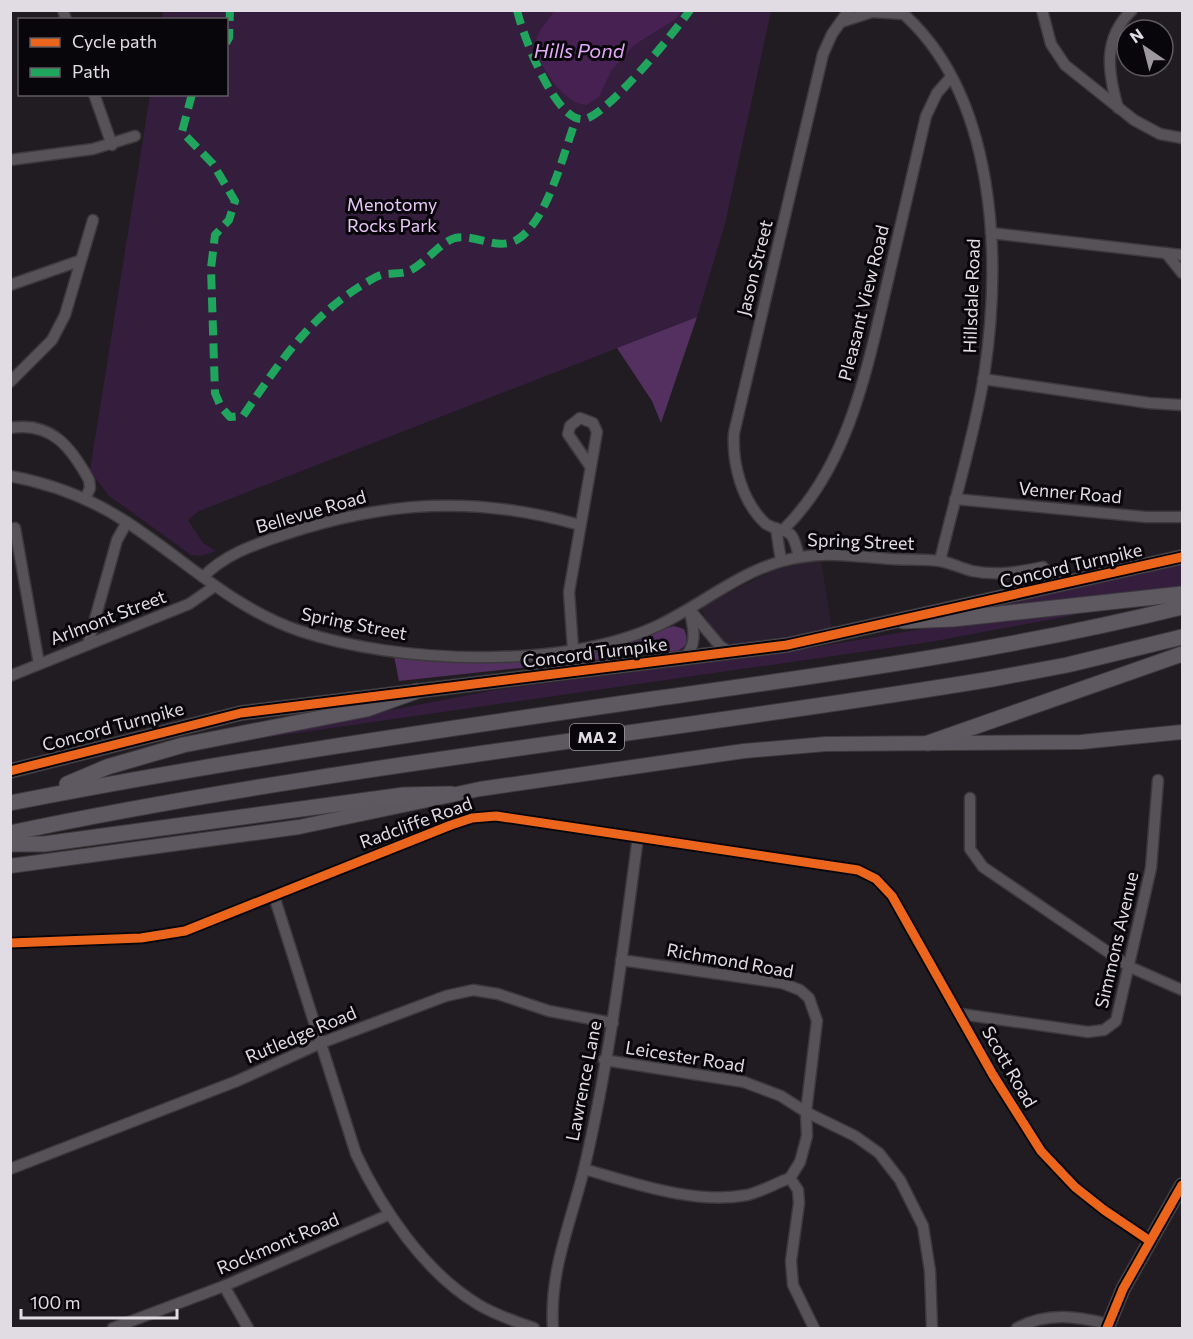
<svg xmlns="http://www.w3.org/2000/svg" width="1193" height="1339" font-family="Commissioner,sans-serif">
  <rect width="100%" height="100%" fill="#201c21"/>
  <path fill="#2a1f2f" d="M821,559L832,630L757,644L727,646L712,629L700,607L774,570Z"/>
  <g fill="#351d3e">
    <path d="M163,11H771L725,224L697,317L199,511L188,520L203,543L216,551L201,556L191,555L108,495L90,470L150,95L226,94V20L162,19Z"/>
    <path d="M1182,564V586L989,608Z"/>
    <path d="M1075,613V615L930,642L248,740L241,739L495,690L782,653L945,625Z"/>
  </g>
  <g fill="#53305f">
    <path d="M697,317L661,423L652,401L617,348Z"/>
    <path d="M674,626L684,629C697,657 660,653 641,655L399,681L394,656C466,659 538,666 609,649C632,644 652,631 674,626Z"/>
  </g>
  <path fill="#462152" d="M554,11V10L683,11L674,20L634,45L611,71L599,97L586,105C564,104 536,64 536,43C536,32 549,20 554,11Z"/>
  <g fill="none" stroke-linecap="round" stroke-linejoin="round">
    <defs>
      <g id="minor">
        <path d="M63,10L66,20"/>
        <path d="M899,10C997,93 1002,258 984,376C974,438 954,500 940,561"/>
        <path d="M1042,10L1051,44L1065,65L1134,120L1160,134L1182,138"/>
        <path d="M841,22L872,12L903,14"/>
        <path d="M94,94L112,145"/>
        <path d="M1118,108C1108,73 1102,39 1132,10"/>
        <path d="M10,160L93,149L135,136"/>
        <path d="M991,233L1182,255"/>
        <path d="M1166,253L1182,273"/>
        <path d="M10,285L79,261"/>
        <path d="M983,379L1149,403L1182,405"/>
        <path d="M10,382L52,340L65,315L93,220"/>
        <path d="M10,428C51,421 71,447 89,480L90,488L85,499"/>
        <path d="M10,476C53,484 92,499 128,523C185,560 234,609 300,631C399,664 564,670 659,625C707,602 748,564 802,557C832,552 861,557 891,559C907,560 924,559 940,561C951,563 961,568 972,571C996,576 1020,572 1043,567"/>
        <path d="M955,499L1146,517H1182"/>
        <path d="M15,528L39,664"/>
        <path d="M776,528L781,561"/>
        <path d="M785,528C849,464 867,369 887,284C900,228 913,172 926,116L937,93L951,77"/>
        <path d="M799,557C791,522 788,537 766,524C742,502 732,464 734,433L823,54L832,34L849,10"/>
        <path d="M203,577C225,554 254,545 283,535C385,501 476,495 580,525"/>
        <path d="M689,609L720,646L732,653"/>
        <path d="M88,644L117,540L127,522"/>
        <path d="M573,649L569,592L597,432L593,423L580,418L570,426L568,434L590,466"/>
        <path d="M682,660C698,646 694,630 690,612"/>
        <path d="M10,676L189,604L215,586"/>
        <path d="M970,798V849L983,867L1130,967L1182,990"/>
        <path d="M274,896L356,1154C382,1209 425,1273 479,1305C496,1315 516,1322 534,1328"/>
        <path d="M10,943L141,938L185,931L451,825L472,818L496,816L858,870L876,879L892,896L993,1075L1041,1151L1075,1187L1104,1210L1150,1241"/>
        <path d="M621,960L782,983L800,990L809,998L817,1021L806,1112L807,1136L800,1162L790,1178L798,1190L799,1203L791,1261L793,1285L814,1328"/>
        <path d="M961,1014L1088,1032L1104,1030L1116,1021L1151,868L1158,780"/>
        <path d="M604,1060L744,1082L781,1096L806,1112L855,1136L879,1153L900,1180L923,1226L930,1271L932,1328"/>
        <path d="M10,1169L237,1081L321,1043L446,996L473,990L498,994L549,1011L613,1023"/>
        <path d="M584,1169C634,1183 694,1205 747,1195C761,1192 776,1183 790,1178"/>
        <path d="M224,1286L248,1328"/>
        <path d="M113,1328L224,1286L388,1215"/>
        <path d="M553,1328C549,1272 571,1222 584,1169C610,1060 623,948 638,837"/>
        <path d="M1017,1328C1047,1312 1076,1316 1108,1324"/>
      </g>
      <g id="major">
        <path d="M10,771L241,713L787,645L1182,557"/>
        <path d="M10,866L299,827L480,789L744,751L826,744L1081,742L1182,732"/>
        <path d="M1107,1328L1123,1289L1182,1185"/>
      </g>
      <g id="highway">
        <path d="M903,621L953,619L1182,594"/>
        <path d="M928,743L1182,654"/>
        <path d="M67,784L107,767L183,745L367,709L417,691"/>
        <path d="M10,803C224,761 438,730 653,699C831,674 1008,650 1182,607"/>
        <path d="M10,833C335,765 665,733 992,679L1067,665L1182,637"/>
        <path d="M10,844H44L404,795L451,794"/>
      </g>
    </defs>
    <use href="#minor" stroke="#3c393d" stroke-width="13"/>
    <use href="#major" stroke="#3c393d" stroke-width="16"/>
    <use href="#highway" stroke="#3c393d" stroke-width="17"/>
    <use href="#minor" stroke="#565257" stroke-width="10"/>
    <use href="#major" stroke="#5d5860" stroke-width="14"/>
    <use href="#highway" stroke="#5e5861" stroke-width="15"/>
    <g stroke="#20a55d" stroke-width="8" stroke-dasharray="15 8" stroke-linecap="butt">
      <path d="M517,10C522,33 556,125 585,119C607,115 675,32 690,10"/>
      <path d="M226,43L229,38L230,10"/>
      <path d="M192,94L182,132L213,164L235,201L229,220L215,235L211,268L215,393L221,407L230,417L243,416C281,360 314,310 376,277C387,271 400,276 411,270C425,263 441,242 455,238C477,233 499,254 521,237C549,215 564,152 576,119"/>
    </g>
    <defs>
      <g id="cycleway">
        <path d="M10,771L241,713L787,645L1182,557"/>
        <path d="M10,943L141,938L185,931L451,825L472,818L496,816L858,870L876,879L892,896L993,1075L1041,1151L1075,1187L1104,1210L1150,1241"/>
        <path d="M1107,1328L1123,1289L1182,1185"/>
      </g>
    </defs>
    <use href="#cycleway" stroke="#08060a" stroke-width="13"/>
    <use href="#cycleway" stroke="#eb651d" stroke-width="9"/>
  </g>
  <g text-anchor="middle" stroke-width="6" stroke-linejoin="round" paint-order="stroke">
    <rect fill="#08060a" stroke="#a09ba2" stroke-width="1.5" x="570" y="724" width="54" height="26" rx="4.5"/>
    <g font-size="16" font-weight="bold" fill="#e1dbe3">
      <text x="597" y="743">MA 2</text>
    </g>
    <g font-size="18" fill="#eac6f8" stroke="#08060a">
      <text x="392" y="211">Menotomy<tspan x="392" dy="21">Rocks Park</tspan></text>
    </g>
    <g font-size="18" fill="#e1dbe3" stroke="#08060a">
      <text transform="translate(755 268) rotate(-76)" y="6">Jason Street</text>
      <text transform="translate(972 296) rotate(-88)" y="6">Hillsdale Road</text>
      <text transform="translate(864 303) rotate(-76)" y="6">Pleasant View Road</text>
      <text transform="translate(1070 493) rotate(5)" y="6">Venner Road</text>
      <text transform="translate(311 512) rotate(-16)" y="6">Bellevue Road</text>
      <text transform="translate(861 542) rotate(2)" y="6">Spring Street</text>
      <text transform="translate(1071 566) rotate(-13)" y="6">Concord Turnpike</text>
      <text transform="translate(108 618) rotate(-21)" y="6">Arlmont Street</text>
      <text transform="translate(354 624) rotate(11)" y="6">Spring Street</text>
      <text transform="translate(595 653) rotate(-7)" y="6">Concord Turnpike</text>
      <text transform="translate(113 727) rotate(-15)" y="6">Concord Turnpike</text>
      <text transform="translate(416 823) rotate(-20)" y="6">Radcliffe Road</text>
      <text transform="translate(1117 940) rotate(-77)" y="6">Simmons Avenue</text>
      <text transform="translate(730 961) rotate(10)" y="6">Richmond Road</text>
      <text transform="translate(301 1035) rotate(-23)" y="6">Rutledge Road</text>
      <text transform="translate(685 1057) rotate(9)" y="6">Leicester Road</text>
      <text transform="translate(1009 1067) rotate(60)" y="6">Scott Road</text>
      <text transform="translate(584 1081) rotate(-79)" y="6">Lawrence Lane</text>
      <text transform="translate(278 1244) rotate(-23)" y="6">Rockmont Road</text>
    </g>
    <g font-size="20" font-style="italic" fill="#e5a9fc" stroke="#08060a">
      <text x="579" y="58">Hills Pond</text>
    </g>
  </g>
  <rect width="1193" height="1339" fill="none" stroke="#e1dbe3" stroke-width="24"/>
  <rect x="18" y="18" width="210" height="78" fill="#08060a" stroke="#5f5b61" stroke-width="1.5"/>
  <rect x="30" y="38" width="30" height="9" fill="#eb651d" stroke="#5f5b61" stroke-width="1.5"/>
  <text x="72" y="48" font-size="18" fill="#e1dbe3">Cycle path</text>
  <rect x="30" y="68" width="30" height="9" fill="#20a55d" stroke="#5f5b61" stroke-width="1.5"/>
  <text x="72" y="78" font-size="18" fill="#e1dbe3">Path</text>
  <g transform="translate(1145 48) rotate(325)"><circle r="28" fill="#08060a" stroke="#5f5b61" stroke-width="1.5"/>
  <path d="M0-4.5L10 22L0 15L-10 22Z" fill="#9d989f"/>
  <text y="-9" font-size="16" font-weight="bold" text-anchor="middle" fill="#e1dbe3">N</text>
  </g>
  <path d="M21 1309v9h156v-9" fill="none" stroke="#e1dbe3" stroke-width="3"/>
  <text x="30" y="1309" font-size="18" fill="#e1dbe3" stroke="#08060a" stroke-width="4.5" paint-order="stroke">100 m</text>
</svg>
